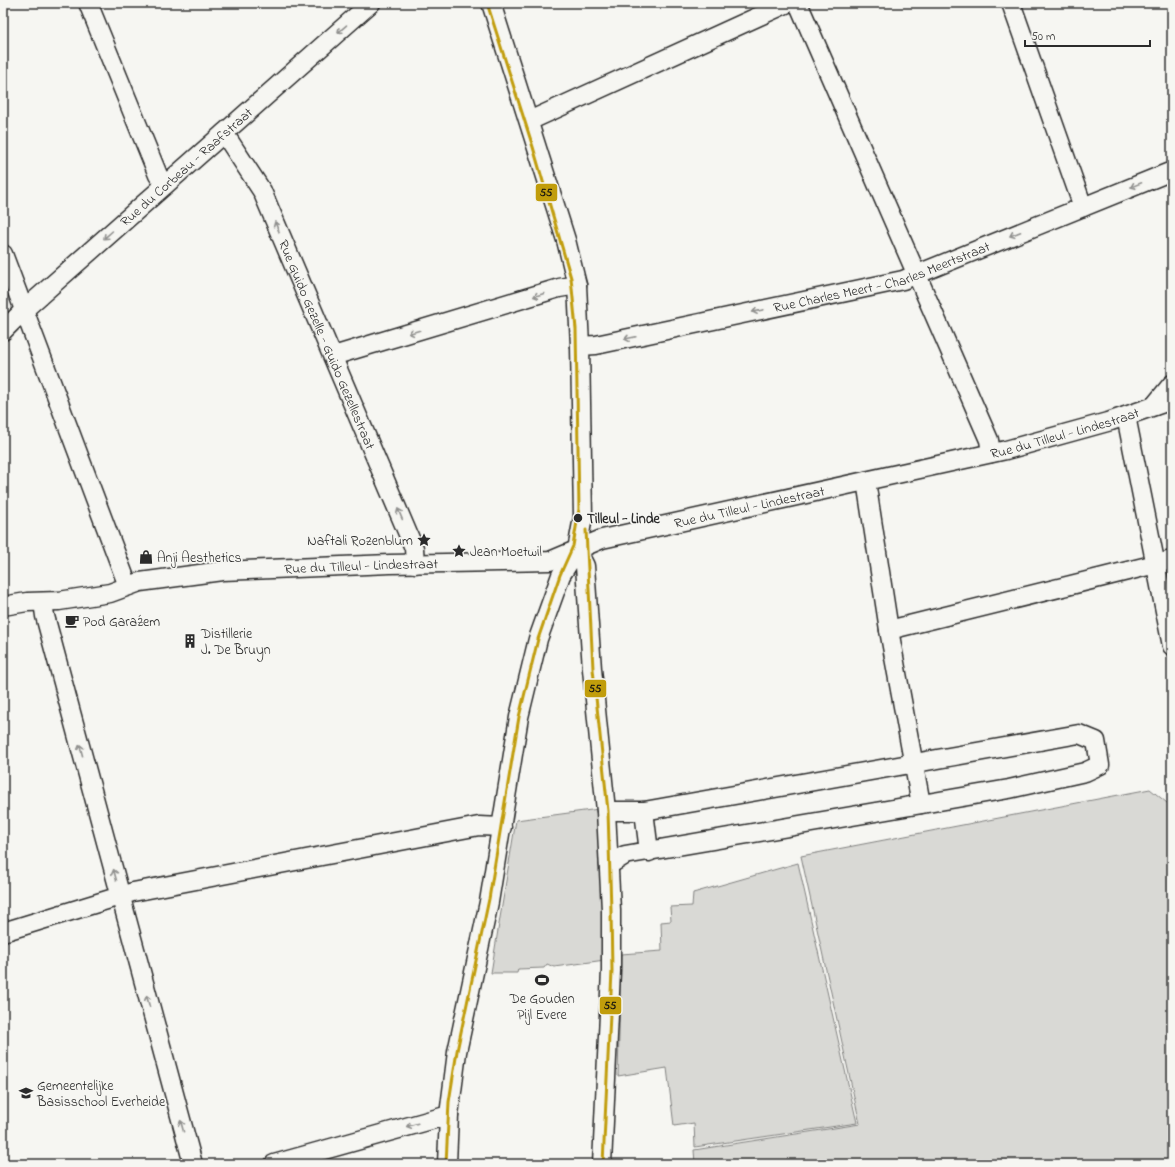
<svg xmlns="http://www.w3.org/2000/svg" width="1175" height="1167" font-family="'Indie Flower',sans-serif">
  <rect width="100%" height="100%" fill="#f6f6f2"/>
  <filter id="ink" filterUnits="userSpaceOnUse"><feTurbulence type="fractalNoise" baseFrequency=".025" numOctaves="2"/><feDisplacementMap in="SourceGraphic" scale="8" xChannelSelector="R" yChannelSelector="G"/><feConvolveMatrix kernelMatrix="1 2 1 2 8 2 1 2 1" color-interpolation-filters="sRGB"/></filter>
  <g filter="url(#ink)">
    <g fill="#d9d9d5" stroke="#828280">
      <path d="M1150,789L1172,807V1164H821L803,1160L793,1164H695L694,1150L860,1124L801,856Z"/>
      <path d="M599,809L605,960L554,967L547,964L544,968L518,969L517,973H491L516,820Z"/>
      <path d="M798,863L857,1123L695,1147L694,1123L674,1126L667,1068L618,1076L621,954L662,951L661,922L671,921L670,907L692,906L693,893Z"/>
    </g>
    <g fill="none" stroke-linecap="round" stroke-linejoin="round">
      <defs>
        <g id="minor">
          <path d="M88,3L158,175L165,185"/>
          <path d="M798,3L989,440L991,453"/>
          <path d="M1011,3L1083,207"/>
          <path d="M529,121L788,3"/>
          <path id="s1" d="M224,133L262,191L414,548L415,564"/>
          <path d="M3,254L128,586"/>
          <path id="s2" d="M3,331L25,309L371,3"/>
          <path id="s3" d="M580,346L596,345L903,280L1172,171"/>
          <path d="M333,356L559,288L577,285"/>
          <path d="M1154,406L1172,384"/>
          <path d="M1126,416L1172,646"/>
          <path d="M866,481L889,630L921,804"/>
          <path d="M577,550L585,566L592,669L606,811L611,910V971L602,1164"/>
          <path d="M43,602L45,616L193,1164"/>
          <path id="s4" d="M3,606L27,602L59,601L110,593L140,582L222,571L390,564L550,561L602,539L1006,450L1111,421L1172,400"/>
          <path d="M889,630L1172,560"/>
          <path d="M606,811H644L1079,734L1096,741L1100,765L1085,772L1009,789L625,855L609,865"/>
          <path d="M644,811L649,852"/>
          <path d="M3,932L133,892L479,826L502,827"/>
          <path d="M274,1164L449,1115"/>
          <path d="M447,1164L449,1115L457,1052L489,902L519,717L538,639L561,575L577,550L583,517L580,346L577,285L566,240L491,3"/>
        </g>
      </defs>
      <use href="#minor" stroke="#2b2b2b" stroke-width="21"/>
      <use href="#minor" stroke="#f6f6f2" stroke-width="18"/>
      <defs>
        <g id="tram-1">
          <path d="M586,530L593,669L608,811L611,910L612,971L603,1164"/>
          <path d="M446,1164L449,1102L457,1051L489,899L519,717L538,639L560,575L573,546L579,509L576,329L571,278L533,147L487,3"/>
        </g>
      </defs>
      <use href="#tram-1" stroke="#f6f6f2" stroke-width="6"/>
      <use href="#tram-1" stroke="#c19d0b" stroke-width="3"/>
    </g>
    <defs><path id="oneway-shaft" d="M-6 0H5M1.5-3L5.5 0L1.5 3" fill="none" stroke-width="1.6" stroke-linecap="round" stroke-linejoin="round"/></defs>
    <g stroke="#90908e">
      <use href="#oneway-shaft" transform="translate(342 29) rotate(139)"/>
      <use href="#oneway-shaft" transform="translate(1136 185) rotate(158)"/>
      <use href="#oneway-shaft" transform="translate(277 227) rotate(-113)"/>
      <use href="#oneway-shaft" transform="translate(1015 234) rotate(158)"/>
      <use href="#oneway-shaft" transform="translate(108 235) rotate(138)"/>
      <use href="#oneway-shaft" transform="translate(539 295) rotate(163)"/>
      <use href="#oneway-shaft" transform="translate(758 311) rotate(168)"/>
      <use href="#oneway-shaft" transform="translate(414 332) rotate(163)"/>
      <use href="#oneway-shaft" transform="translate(630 338) rotate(168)"/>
      <use href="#oneway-shaft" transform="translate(400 514) rotate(-113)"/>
      <use href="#oneway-shaft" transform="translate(81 750) rotate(-105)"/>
      <use href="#oneway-shaft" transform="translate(115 875) rotate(-105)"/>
      <use href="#oneway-shaft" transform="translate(148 1001) rotate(-105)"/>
      <use href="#oneway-shaft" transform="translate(412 1125) rotate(164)"/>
      <use href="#oneway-shaft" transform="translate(182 1126) rotate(-105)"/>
    </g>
  </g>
  <defs>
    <symbol id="sight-bare" viewBox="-9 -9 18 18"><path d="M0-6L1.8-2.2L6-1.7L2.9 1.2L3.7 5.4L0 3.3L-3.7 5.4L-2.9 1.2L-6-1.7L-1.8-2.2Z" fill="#2b2b2b" stroke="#f6f6f2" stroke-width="2.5" paint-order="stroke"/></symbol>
    <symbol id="shop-bare" viewBox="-9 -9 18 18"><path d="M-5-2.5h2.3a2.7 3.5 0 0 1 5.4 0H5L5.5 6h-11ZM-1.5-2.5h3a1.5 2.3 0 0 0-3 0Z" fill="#2b2b2b" stroke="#f6f6f2" stroke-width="2.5" paint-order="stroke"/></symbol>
    <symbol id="cafe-bare" viewBox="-9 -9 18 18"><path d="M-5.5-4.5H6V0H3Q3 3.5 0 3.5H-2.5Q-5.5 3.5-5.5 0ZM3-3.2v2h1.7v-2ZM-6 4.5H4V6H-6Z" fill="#2b2b2b" stroke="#f6f6f2" stroke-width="2.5" paint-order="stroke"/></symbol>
    <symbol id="building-bare" viewBox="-9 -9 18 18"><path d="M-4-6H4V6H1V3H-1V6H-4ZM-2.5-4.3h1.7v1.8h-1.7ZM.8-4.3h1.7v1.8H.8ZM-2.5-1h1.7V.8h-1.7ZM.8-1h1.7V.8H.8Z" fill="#2b2b2b" stroke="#f6f6f2" stroke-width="2.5" paint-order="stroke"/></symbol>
    <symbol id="stadium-bare" viewBox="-9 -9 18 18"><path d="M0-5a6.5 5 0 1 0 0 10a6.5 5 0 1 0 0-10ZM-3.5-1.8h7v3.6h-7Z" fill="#2b2b2b" stroke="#f6f6f2" stroke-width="2.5" paint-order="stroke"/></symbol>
    <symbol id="school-bare" viewBox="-9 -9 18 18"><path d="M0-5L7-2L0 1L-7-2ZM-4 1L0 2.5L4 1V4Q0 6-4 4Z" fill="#2b2b2b" stroke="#f6f6f2" stroke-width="2.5" paint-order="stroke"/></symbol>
  </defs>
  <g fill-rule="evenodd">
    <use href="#sight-bare" x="414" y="530" width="20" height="20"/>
    <use href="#sight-bare" x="449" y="541" width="20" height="20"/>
    <use href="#shop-bare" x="136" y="547" width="20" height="20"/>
    <use href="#cafe-bare" x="62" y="611" width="20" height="20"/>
    <use href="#building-bare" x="180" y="631" width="20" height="20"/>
    <use href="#stadium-bare" x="532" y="970" width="20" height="20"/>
    <use href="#school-bare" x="16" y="1083" width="20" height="20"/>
  </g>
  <circle fill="#2b2b2b" stroke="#f6f6f2" stroke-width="1.5" cx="578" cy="518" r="5"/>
  <g text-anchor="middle" stroke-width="3.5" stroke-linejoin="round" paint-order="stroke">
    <g font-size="14" fill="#2b2b2b" stroke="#f6f6f2">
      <text dy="5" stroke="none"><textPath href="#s2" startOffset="246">Rue du Corbeau - Raafstraat</textPath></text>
      <text dy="5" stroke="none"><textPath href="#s3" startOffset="310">Rue Charles Meert - Charles Meertstraat</textPath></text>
      <text dy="5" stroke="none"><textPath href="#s1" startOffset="236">Rue Guido Gezelle - Guido Gezellestraat</textPath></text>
      <text dy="5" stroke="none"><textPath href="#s4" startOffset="1082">Rue du Tilleul - Lindestraat</textPath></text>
      <text dy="5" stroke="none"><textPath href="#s4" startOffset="758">Rue du Tilleul - Lindestraat</textPath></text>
      <text dy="5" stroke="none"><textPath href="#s4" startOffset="362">Rue du Tilleul - Lindestraat</textPath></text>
    </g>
    <g font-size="14" font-weight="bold" fill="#2b2b2b" stroke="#f6f6f2" text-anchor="start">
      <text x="587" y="523">Tilleul - Linde</text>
    </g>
    <g font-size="14" fill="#2b2b2b" stroke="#f6f6f2" text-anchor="start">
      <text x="413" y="545" text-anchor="end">Naftali Rozenblum</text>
      <text x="470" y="556">Jean Moetwil</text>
      <text x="157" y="562">Anji Aesthetics</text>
      <text x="83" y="626">Pod Garaźem</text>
      <text x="201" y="638">Distillerie<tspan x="201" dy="16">J. De Bruyn</tspan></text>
      <text x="542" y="1003" text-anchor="middle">De Gouden<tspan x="542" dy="16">Pijl Evere</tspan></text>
      <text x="37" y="1090">Gemeentelijke<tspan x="37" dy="16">Basisschool Everheide</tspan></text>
    </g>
  </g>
  <g stroke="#f6f6f2" stroke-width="1.5">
    <rect x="535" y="183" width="23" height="19" rx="4" fill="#c19d0b"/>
    <rect x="584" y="679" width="23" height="19" rx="4" fill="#c19d0b"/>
    <rect x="599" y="996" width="23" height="19" rx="4" fill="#c19d0b"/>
  </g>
  <g font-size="11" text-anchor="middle" font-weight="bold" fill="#111">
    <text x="546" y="196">55</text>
    <text x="595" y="692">55</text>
    <text x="610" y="1009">55</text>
  </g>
  <rect width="1175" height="1167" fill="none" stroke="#f6f6f2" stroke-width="16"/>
  <rect x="8" y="8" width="1159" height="1151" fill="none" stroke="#2b2b2b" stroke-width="1.5" filter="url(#ink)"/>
  <path d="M1025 40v6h125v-6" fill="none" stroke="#2b2b2b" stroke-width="2"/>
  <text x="1031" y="40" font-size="12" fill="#2b2b2b" stroke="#f6f6f2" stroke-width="3" paint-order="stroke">50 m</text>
</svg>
